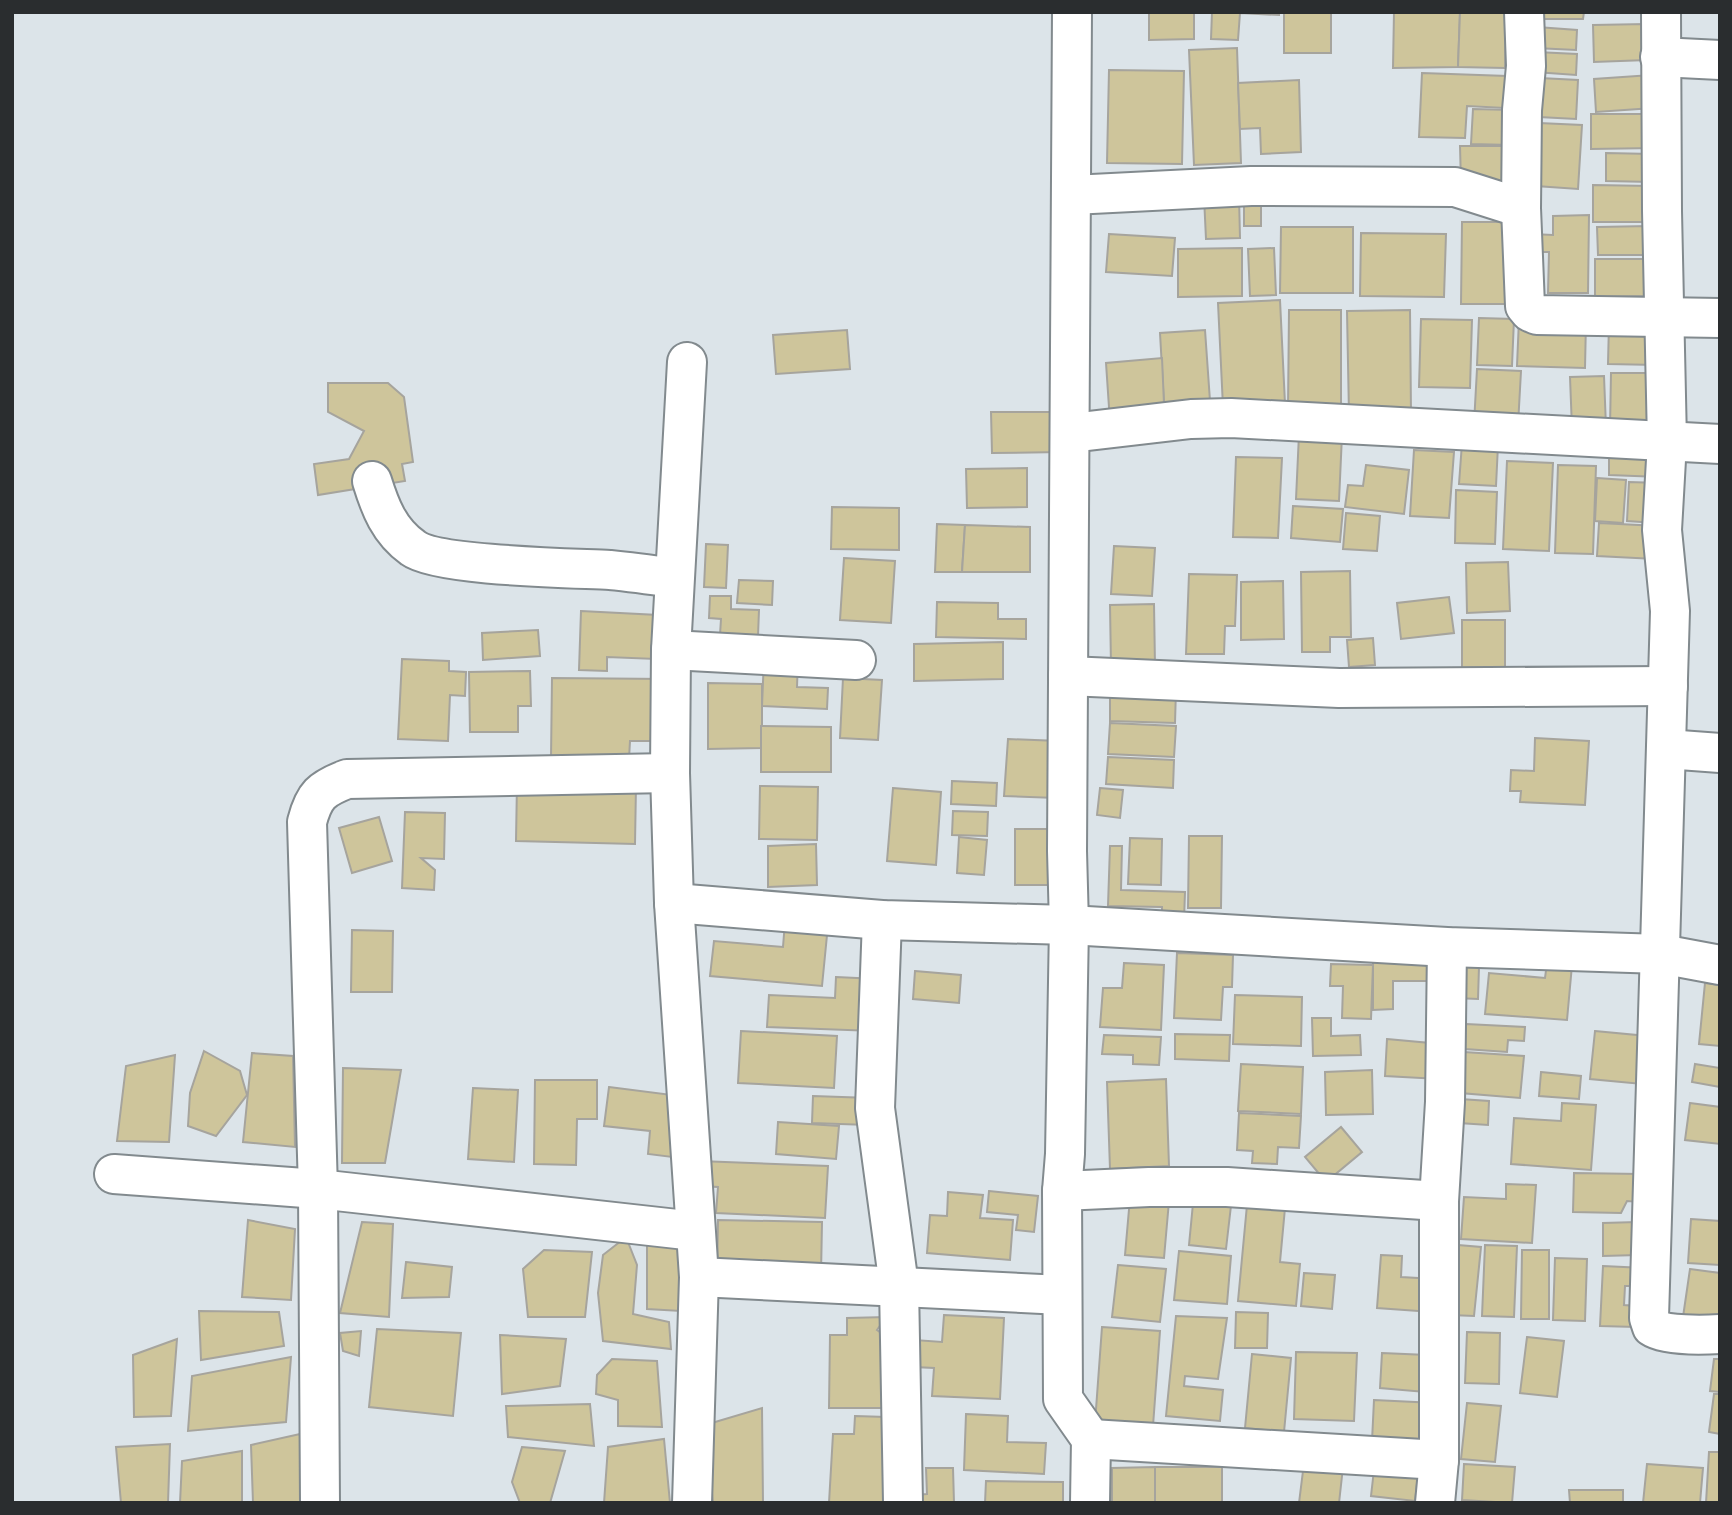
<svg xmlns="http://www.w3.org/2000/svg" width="1732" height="1515" font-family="Commissioner,sans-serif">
  <rect width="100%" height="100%" fill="#dce4e9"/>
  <g fill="#cec59b" stroke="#a6a49d" stroke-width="2">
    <path d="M1149,12H1194V39L1149,40Z"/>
    <path d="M1212,12H1279V15L1240,13L1238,40L1211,39Z"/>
    <rect x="1284" y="12" width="47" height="41"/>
    <path d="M1394,12H1460L1458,67L1393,68Z"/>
    <path d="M1460,12H1506L1505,68L1458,67Z"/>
    <path d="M1534,12H1584L1583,19H1534Z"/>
    <path d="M1646,24L1647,60L1594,62L1593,25Z"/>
    <path d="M1537,27L1577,30L1576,50L1535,48Z"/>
    <path d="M1237,48L1241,163L1194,165L1189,50Z"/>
    <path d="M1536,52L1577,54L1576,75L1535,72Z"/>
    <path d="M1109,70L1184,71L1182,164L1107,163Z"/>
    <path d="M1422,73L1507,76L1505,108L1467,106L1465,138L1419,137Z"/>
    <path d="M1651,75L1653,108L1596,112L1594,79Z"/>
    <path d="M1540,78L1578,80L1576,119L1539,117Z"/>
    <path d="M1299,80L1301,152L1261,154L1260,128L1240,129L1238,83Z"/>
    <path d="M1473,109L1512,110L1511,145L1471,144Z"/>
    <path d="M1591,114H1654L1655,148L1591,149Z"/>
    <path d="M1539,123L1582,125L1578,189L1536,186Z"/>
    <path d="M1460,146H1515V183H1461Z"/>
    <path d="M1606,153L1652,154V182L1606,181Z"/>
    <path d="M1593,185L1651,186V222H1593Z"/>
    <path d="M1261,193V226H1244V194Z"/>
    <path d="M1239,196L1240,238L1206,239L1204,197Z"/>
    <path d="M1589,215L1588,293H1548L1549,252H1531L1532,234L1553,235V216Z"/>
    <path d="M1462,222H1514V304H1461Z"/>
    <path d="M1649,226V255H1598L1597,227Z"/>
    <path d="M1281,227H1353V293H1280Z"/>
    <path d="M1361,233L1446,234L1444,297L1360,296Z"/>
    <path d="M1109,234L1175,238L1172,276L1106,272Z"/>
    <path d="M1242,248V296L1178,297V249Z"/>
    <path d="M1274,248L1276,295L1250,296L1248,249Z"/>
    <path d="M1595,259H1651V296L1595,297Z"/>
    <path d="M1280,300L1285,404L1223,407L1218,303Z"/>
    <path d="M1289,310H1341V410H1288Z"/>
    <path d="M1410,310L1411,414L1349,415L1347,311Z"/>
    <path d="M1479,318L1514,319L1512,366L1477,365Z"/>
    <path d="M1421,319L1472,320L1470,388L1419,387Z"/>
    <path d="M1519,319L1586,321L1585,368L1517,366Z"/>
    <path d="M1609,323H1658L1657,365L1608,364Z"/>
    <path d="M847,330L850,369L776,374L773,335Z"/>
    <path d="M1205,330L1210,401L1164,404L1160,333Z"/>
    <path d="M1162,358L1164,404L1110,422L1106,363Z"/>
    <path d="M1477,369L1521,371L1518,425L1474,424Z"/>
    <path d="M1611,373H1659L1658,429L1610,428Z"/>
    <path d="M1604,376L1606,427L1572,429L1570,377Z"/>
    <path d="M328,383H388L404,397L413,462L402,464L405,481L318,495L314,464L349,459L364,431L328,412Z"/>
    <path d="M991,412H1062V452L992,453Z"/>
    <path d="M1299,434L1342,435L1339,501L1296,499Z"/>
    <path d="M1462,443L1498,445L1496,486L1459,484Z"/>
    <path d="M1609,448L1660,449V477L1609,475Z"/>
    <path d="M1414,450L1454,452L1449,518L1410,516Z"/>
    <path d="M1236,457L1282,458L1278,538L1233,537Z"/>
    <path d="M1507,461L1553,463L1549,551L1503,549Z"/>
    <path d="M1366,465L1409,470L1404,514L1345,507L1348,485L1363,486Z"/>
    <path d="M1558,465L1596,466L1593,554L1555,553Z"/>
    <path d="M1027,468V507L967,508L966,469Z"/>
    <path d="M1597,478L1626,480L1623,523L1595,521Z"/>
    <path d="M1629,482L1659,483L1656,523L1627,521Z"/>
    <path d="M1456,490L1497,492L1495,544L1455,543Z"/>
    <path d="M1293,506L1343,509L1340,542L1291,538Z"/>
    <path d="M832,507L899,508V550L831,549Z"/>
    <path d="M1346,513L1380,516L1377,551L1343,549Z"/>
    <path d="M1599,523L1658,526L1655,559L1597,556Z"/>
    <path d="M937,524L965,525L962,572H935Z"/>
    <path d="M965,525L1030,527V572H962Z"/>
    <path d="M706,544L728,545L726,588L704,587Z"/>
    <path d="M1114,546L1155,548L1152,596L1111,594Z"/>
    <path d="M844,558L895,561L891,623L840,620Z"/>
    <path d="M1508,562L1510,611L1467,613L1466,563Z"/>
    <path d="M1350,571L1351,637H1330V652H1302L1301,572Z"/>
    <path d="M1189,574L1237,575L1235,626H1225L1224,654H1186Z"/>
    <path d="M739,580L773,581L772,605L737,603Z"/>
    <path d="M1283,581L1284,639L1241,640V582Z"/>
    <path d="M710,596H731V609L759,610L758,636L720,635L721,619L709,618Z"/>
    <path d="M1449,597L1454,633L1401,639L1397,603Z"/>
    <path d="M937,602L998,603V619H1026V639L936,637Z"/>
    <path d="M1154,604L1155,666H1111L1110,605Z"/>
    <path d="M581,611L658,615L656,659L607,657V671L579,670Z"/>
    <rect x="1462" y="620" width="43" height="55"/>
    <path d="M538,630L540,656L483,660L482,633Z"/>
    <path d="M1373,638L1375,665L1349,667L1347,640Z"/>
    <path d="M1003,642V679L914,681V644Z"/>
    <path d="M764,658L798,659L797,687L828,688L827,709L762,706Z"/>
    <path d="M402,659L449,661V671L466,672L465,696L450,695L448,741L398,739Z"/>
    <path d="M530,671L531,706H518V732H470L469,672Z"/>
    <path d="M552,678L667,679L666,741H630L629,759L551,758Z"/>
    <path d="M843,678L882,680L878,740L840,738Z"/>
    <path d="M708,683L762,684V748L708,749Z"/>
    <path d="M1110,688L1176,689L1175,723L1110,721Z"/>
    <path d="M1110,723L1176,726L1174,757L1108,754Z"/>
    <path d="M761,726L831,727V772H761Z"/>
    <path d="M1535,738L1589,741L1585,805L1520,802L1521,791H1510L1511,770L1534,771Z"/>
    <path d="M1008,739L1059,741L1056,798L1004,796Z"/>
    <path d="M1108,757L1174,760L1173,788L1106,784Z"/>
    <path d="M952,781L997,783L996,806L951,804Z"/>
    <path d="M517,783L636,785L635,844L516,841Z"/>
    <path d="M760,786L818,787L817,840L759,839Z"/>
    <path d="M893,788L941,792L936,865L887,861Z"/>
    <path d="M1100,788L1123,790L1120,818L1097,815Z"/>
    <path d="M953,811L988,812L987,836L952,835Z"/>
    <path d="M405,812L445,813L444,859L421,858L435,870L434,890L402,888Z"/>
    <path d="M379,817L392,861L352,873L339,828Z"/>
    <rect x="1015" y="829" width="47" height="56"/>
    <path d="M1189,836H1222L1221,908H1188Z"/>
    <path d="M959,837L987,840L984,875L957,873Z"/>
    <path d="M1130,838L1162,839L1161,885L1128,884Z"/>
    <path d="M816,844L817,885L768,887V846Z"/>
    <path d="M1110,846H1122L1121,890L1185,892L1184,920L1162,919V907L1108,906Z"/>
    <path d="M785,922L828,925L822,986L710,976L714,941L783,947Z"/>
    <path d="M352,930L393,931L392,992H351Z"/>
    <path d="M1177,953L1233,955L1232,987H1223L1221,1020L1174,1018Z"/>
    <path d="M1373,961H1428L1429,981H1393V1009L1373,1010Z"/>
    <path d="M1124,963L1164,965L1161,1030L1100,1027L1103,988H1122Z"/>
    <path d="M1547,963L1572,965L1567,1020L1485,1014L1489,973L1545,978Z"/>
    <path d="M1331,964L1373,965L1371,1019L1342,1018L1343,986H1330Z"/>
    <path d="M1456,966L1479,967L1478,999L1455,998Z"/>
    <path d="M915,971L961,975L959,1003L913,999Z"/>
    <path d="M836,977L877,979L874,1031L767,1027L769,995L835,998Z"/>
    <path d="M1705,983L1720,985V1046L1699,1044Z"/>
    <path d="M1235,995L1302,997L1301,1046L1233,1044Z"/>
    <path d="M1312,1018H1331V1036L1360,1035L1361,1055L1313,1056Z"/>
    <path d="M1466,1024L1525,1027L1524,1041L1508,1040L1507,1052L1465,1049Z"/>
    <path d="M741,1031L837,1036L834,1088L738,1083Z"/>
    <path d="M1595,1031L1647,1036L1642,1084L1590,1079Z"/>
    <path d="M1175,1034L1230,1035L1229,1061L1175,1059Z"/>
    <path d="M1104,1035L1161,1037L1159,1065L1133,1064V1055L1102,1054Z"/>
    <path d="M1387,1039L1441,1044L1439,1079L1385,1076Z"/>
    <path d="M204,1051L240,1071L247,1095L216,1136L188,1126L190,1093Z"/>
    <path d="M1464,1052L1524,1056L1520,1098L1460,1093Z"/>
    <path d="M252,1053L293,1056L295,1147L243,1142Z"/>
    <path d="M175,1055L169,1142L117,1141L126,1066Z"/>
    <path d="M1241,1064L1303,1067L1301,1114L1238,1111Z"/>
    <path d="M1695,1064L1720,1068V1087L1692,1082Z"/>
    <path d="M343,1068L401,1070L385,1163H342Z"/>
    <path d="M1372,1070L1373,1114L1326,1115L1325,1072Z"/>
    <path d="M1541,1072L1581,1076L1579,1099L1539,1096Z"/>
    <path d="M1166,1079L1169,1166L1110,1169L1107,1082Z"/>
    <path d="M535,1080H597V1119H577L576,1165L534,1164Z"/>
    <path d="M609,1087L680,1096L672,1157L648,1154L650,1131L604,1126Z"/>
    <path d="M473,1088L518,1090L514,1162L468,1159Z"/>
    <path d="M813,1096L870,1098L868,1125L812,1123Z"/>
    <path d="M1460,1099L1489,1101L1488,1125L1459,1123Z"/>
    <path d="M1562,1103L1596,1105L1591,1170L1511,1164L1514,1118L1561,1121Z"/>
    <path d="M1690,1103L1720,1107V1144L1685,1140Z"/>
    <path d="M1239,1113L1301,1116L1299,1148L1278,1147L1277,1164L1252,1163L1253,1151L1237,1150Z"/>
    <path d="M778,1122L839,1126L836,1159L776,1154Z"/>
    <path d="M1341,1127L1362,1152L1326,1182L1305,1157Z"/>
    <path d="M699,1161L828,1166L825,1218L716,1213L718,1187L698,1186Z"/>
    <path d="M1574,1173L1640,1174L1639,1202L1627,1201L1621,1213L1573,1212Z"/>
    <path d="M1506,1184L1536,1185L1532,1243L1461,1239L1464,1197L1506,1199Z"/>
    <path d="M989,1191L1038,1196L1034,1232L1016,1230L1018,1215L987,1212Z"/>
    <path d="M948,1192L983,1195L980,1218L1013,1220L1010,1260L927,1253L930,1215L947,1216Z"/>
    <path d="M1194,1193L1232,1197L1226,1249L1189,1245Z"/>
    <path d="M1130,1198L1169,1201L1164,1258L1125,1255Z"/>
    <path d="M1247,1205L1285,1208L1280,1262L1300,1264L1296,1306L1238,1301Z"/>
    <path d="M1691,1219L1720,1221V1265L1688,1263Z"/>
    <path d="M248,1220L295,1229L291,1300L242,1297Z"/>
    <path d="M718,1220L822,1222L821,1275L717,1273Z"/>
    <path d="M362,1222L393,1224L389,1317L340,1313Z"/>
    <path d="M1637,1222L1638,1255L1603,1256V1223Z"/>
    <path d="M626,1237L637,1265L633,1314L669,1322L671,1349L603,1341L598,1293L603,1255Z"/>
    <path d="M678,1238L681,1311L647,1309V1245Z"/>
    <path d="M1458,1245L1481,1247L1474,1316L1451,1315Z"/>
    <path d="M1485,1245L1517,1246L1514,1317L1482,1316Z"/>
    <path d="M544,1250L592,1252L585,1317H528L523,1269Z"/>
    <path d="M1522,1250H1549V1319H1521Z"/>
    <path d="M1179,1251L1231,1256L1227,1304L1174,1300Z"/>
    <path d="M1381,1255L1402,1256L1401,1277L1435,1279L1432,1312L1377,1308Z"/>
    <path d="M1555,1258L1587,1259L1585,1321L1553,1320Z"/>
    <path d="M406,1262L452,1267L449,1297L402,1298Z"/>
    <path d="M1118,1265L1166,1269L1160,1322L1112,1317Z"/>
    <path d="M1603,1266L1644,1268L1643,1286H1625L1624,1305L1637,1306L1636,1327L1600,1326Z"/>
    <path d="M1690,1269L1720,1273V1322L1683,1317Z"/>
    <path d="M1304,1273L1335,1275L1332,1309L1301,1306Z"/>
    <path d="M199,1311L279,1312L284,1346L201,1360Z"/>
    <path d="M1236,1312L1268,1313L1267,1348H1235Z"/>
    <path d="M944,1315L1004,1318L1000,1399L932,1396L934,1368L914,1367L915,1340L942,1342Z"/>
    <path d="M1176,1316L1227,1318L1218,1379L1185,1376L1184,1386L1223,1390L1220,1421L1166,1416Z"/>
    <path d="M886,1317L877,1330L892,1341L891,1408H829L830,1335H847V1318Z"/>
    <path d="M1102,1327L1160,1331L1153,1426L1095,1423Z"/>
    <path d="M377,1329L461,1333L453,1416L369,1407Z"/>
    <path d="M361,1331L359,1356L343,1351L340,1333Z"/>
    <path d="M1467,1332L1500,1333L1499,1384L1465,1383Z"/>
    <path d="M500,1335L566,1339L560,1386L502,1394Z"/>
    <path d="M1527,1337L1564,1341L1557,1397L1520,1393Z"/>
    <path d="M177,1339L171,1416L134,1417L133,1355Z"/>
    <path d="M1296,1352L1357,1353L1354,1421L1294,1419Z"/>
    <path d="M1382,1353L1427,1355L1425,1392L1380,1388Z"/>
    <path d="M1252,1354L1291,1358L1284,1432L1245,1428Z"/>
    <path d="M291,1357L286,1422L188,1431L192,1376Z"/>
    <path d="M612,1359L657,1361L662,1427L618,1426V1400L596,1394L597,1375Z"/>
    <path d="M1714,1359H1720V1392L1710,1391Z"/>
    <path d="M1714,1394H1720V1434L1709,1432Z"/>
    <path d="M1374,1400L1435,1403L1432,1445L1372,1441Z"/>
    <path d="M1467,1403L1501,1406L1495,1462L1461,1459Z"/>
    <path d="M590,1404L594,1446L508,1437L506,1406Z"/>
    <path d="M762,1408L763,1503H713L705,1425Z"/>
    <path d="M966,1414L1008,1416L1007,1442L1046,1443L1044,1474L964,1470Z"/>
    <path d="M855,1416L886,1417L883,1503H829L833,1434H854Z"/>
    <path d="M300,1434L304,1503H253L251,1445Z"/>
    <path d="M664,1439L670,1503H604L608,1447Z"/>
    <path d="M170,1444L168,1503H121L116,1447Z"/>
    <path d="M522,1447L565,1451L550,1503H520L512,1482Z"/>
    <path d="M242,1451V1503H180L182,1461Z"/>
    <path d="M1709,1452H1720V1503H1706Z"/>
    <path d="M1375,1461L1419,1466L1415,1501L1371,1496Z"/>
    <path d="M1304,1463L1343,1467L1339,1503H1299Z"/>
    <path d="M1464,1464L1515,1467L1512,1503L1462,1500Z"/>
    <path d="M1647,1464L1703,1468L1700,1503H1643Z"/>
    <path d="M1155,1467V1503H1112V1468Z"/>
    <rect x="1155" y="1467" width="67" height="36"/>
    <path d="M926,1468H953L954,1503H909L908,1495L927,1494Z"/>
    <path d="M986,1481L1063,1482V1503H985Z"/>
    <path d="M1569,1490H1623V1503H1570Z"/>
  </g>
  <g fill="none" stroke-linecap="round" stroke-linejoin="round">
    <defs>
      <g id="minor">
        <path d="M1072,12L1067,851L1069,925L1065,1154L1062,1191L1063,1399L1091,1439L1090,1503"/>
        <path d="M1524,12L1526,66L1522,110L1521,208L1525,306L1530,312L1537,315L1720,318"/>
        <path d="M1661,12L1662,211L1667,442L1662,530L1670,611L1649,1318L1652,1327C1665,1336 1703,1335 1720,1334"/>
        <path d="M1660,57L1720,60"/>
        <path d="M1072,195L1251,186L1455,187L1521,208"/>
        <path d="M687,362L671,650L670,773L674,903L699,1277L692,1503"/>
        <path d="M1071,433L1191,419L1231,418L1720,444"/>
        <path d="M372,481C380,507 389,531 413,548C437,566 572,568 610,570C631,572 653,575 674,578"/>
        <path d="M671,650L856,660"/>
        <path d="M1068,676L1339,688L1668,686"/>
        <path d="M1666,749L1720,753"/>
        <path d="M674,903L882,920L1069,925L1447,947L1661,954L1720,965"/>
        <path d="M882,920L875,1108L899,1286L903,1503"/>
        <path d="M114,1174L318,1189L695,1231"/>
        <path d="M1062,1191L1149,1187H1227L1439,1201"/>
        <path d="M699,1277L1062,1295"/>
        <path d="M1091,1439L1439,1460"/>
        <path d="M320,1503L318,1189L307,822C314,795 321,789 347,779L670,773"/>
        <path d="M1435,1503L1439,1460V1201L1445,1102L1447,947"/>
      </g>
    </defs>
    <use href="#minor" stroke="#828a8e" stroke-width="42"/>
    <use href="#minor" stroke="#fff" stroke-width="38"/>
  </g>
  <rect width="1732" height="1515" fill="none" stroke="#2a2d2f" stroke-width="28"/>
</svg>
